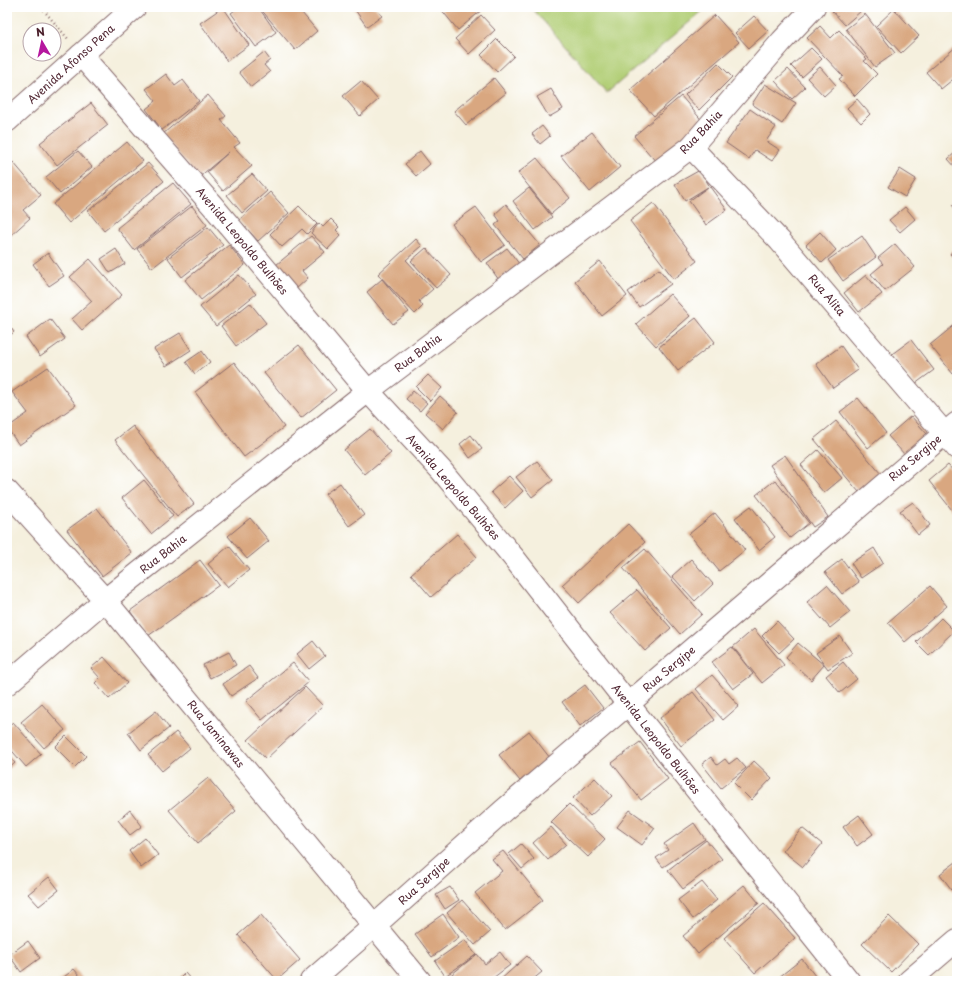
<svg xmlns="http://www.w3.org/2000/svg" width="964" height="988" font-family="'Playpen Sans',sans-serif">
  <rect width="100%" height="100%" fill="#fff"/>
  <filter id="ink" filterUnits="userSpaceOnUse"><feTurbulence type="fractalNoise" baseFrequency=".025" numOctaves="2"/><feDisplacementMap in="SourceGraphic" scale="8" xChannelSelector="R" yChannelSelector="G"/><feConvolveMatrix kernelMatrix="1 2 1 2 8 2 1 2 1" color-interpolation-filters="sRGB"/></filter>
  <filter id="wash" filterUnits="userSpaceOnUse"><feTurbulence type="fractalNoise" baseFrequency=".012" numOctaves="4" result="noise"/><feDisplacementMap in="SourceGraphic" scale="16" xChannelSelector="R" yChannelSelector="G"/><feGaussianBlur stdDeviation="0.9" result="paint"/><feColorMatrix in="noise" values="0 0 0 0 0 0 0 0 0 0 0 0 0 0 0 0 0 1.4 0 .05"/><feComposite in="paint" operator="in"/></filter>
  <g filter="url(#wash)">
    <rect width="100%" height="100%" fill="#f5f0de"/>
    <path fill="#b1ce75" stroke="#7e7650" d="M531,7H707L607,93Z"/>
    <g id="blocks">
      <g fill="#d9a780">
        <path d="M223,7L249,45L227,61L200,23Z"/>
        <path d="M239,7H258L276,32L256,47L231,13Z"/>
        <path d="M259,7H297L317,31L295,50Z"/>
        <path d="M353,7H375L382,16L367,27Z"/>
        <path d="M442,7H482L483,9L458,30L440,8Z"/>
        <path d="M836,7H858L861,11L845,25L832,11Z"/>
        <path d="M894,9L919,36L901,53L876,26Z"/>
        <path d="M865,14L895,53L875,67L846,29Z"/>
        <path d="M481,15L495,30L469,54L455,39Z"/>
        <path d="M715,15L739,42L654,116L630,90Z"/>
        <path d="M754,16L768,31L749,48L735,33Z"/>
        <path d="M820,26L831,38L839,30L867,59L864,61L877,74L855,96L839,79L843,76L807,38Z"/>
        <path d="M497,39L514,56L497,72L481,55Z"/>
        <path d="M957,46V76L941,89L926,72Z"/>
        <path d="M811,48L822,59L802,77L791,66Z"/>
        <path d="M264,52L270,60L264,65L270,72L251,87L239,72Z"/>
        <path d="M718,63L732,77L699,110L685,95Z"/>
        <path d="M820,67L836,85L824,96L807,78Z"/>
        <path d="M788,69L805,87L792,99L775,81Z"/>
        <path d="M166,74L175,86L183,80L199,101L162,130L146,109L156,101L146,89Z"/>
        <path d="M494,78L506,93L466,125L454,111Z"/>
        <path d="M361,81L378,100L360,116L343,96Z"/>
        <path d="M765,84L796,103L782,124L752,104Z"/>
        <path d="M551,89L563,109L549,117L537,97Z"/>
        <path d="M208,95L226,116L221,120L240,143L234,147L252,166L223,191L207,172L229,152L198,178L163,134Z"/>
        <path d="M681,96L704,123L657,163L634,136Z"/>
        <path d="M857,99L870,114L861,123L847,108Z"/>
        <path d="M91,103L108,125L57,165L40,143Z"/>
        <path d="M750,109L776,127L766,141L780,150L772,161L755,150L749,159L726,143Z"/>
        <path d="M542,126L550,136L540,144L532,134Z"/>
        <path d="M592,132L620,167L590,192L561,156Z"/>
        <path d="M127,142L143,161L69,223L53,204Z"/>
        <path d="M78,151L92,167L60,194L46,177Z"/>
        <path d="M420,151L430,164L416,176L405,164Z"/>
        <path d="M957,151V169L948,159Z"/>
        <path d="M537,158L570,198L551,214L518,173Z"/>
        <path d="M13,162L41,195L23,210L30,218L9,237L7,235V192L11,196L7,191V167Z"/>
        <path d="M148,163L164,181L104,231L88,211Z"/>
        <path d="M900,169L916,179L905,197L888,187Z"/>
        <path d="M700,170L710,187L727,210L706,225L689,201L708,187L685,201L675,184Z"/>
        <path d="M252,174L267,191L242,213L227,195Z"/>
        <path d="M173,183L191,204L134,250L117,228Z"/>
        <path d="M529,188L552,217L535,230L513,201Z"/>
        <path d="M270,192L289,213L258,241L239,220Z"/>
        <path d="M957,201V211L952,205Z"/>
        <path d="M653,203L697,261L674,279L630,221Z"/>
        <path d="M506,204L540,245L523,259L495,225L500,221L495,214Z"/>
        <path d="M192,206L207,225L152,268L137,249Z"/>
        <path d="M299,206L317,224L307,234L302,229L282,247L270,234Z"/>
        <path d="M476,207L505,245L481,262L452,224Z"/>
        <path d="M905,207L915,219L900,232L889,220Z"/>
        <path d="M331,219L339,227L336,230L341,235L328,249L311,233L319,223L323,227Z"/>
        <path d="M208,227L223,245L182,277L168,258Z"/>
        <path d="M820,232L836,250L822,263L806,245Z"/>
        <path d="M311,236L325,252L302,271L308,278L296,289L276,265Z"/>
        <path d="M862,236L876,257L843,281L828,260Z"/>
        <path d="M416,239L422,246L406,260L433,289L419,301L423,306L415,314L378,274Z"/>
        <path d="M895,244L915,267L885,291L871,274L883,264L878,258Z"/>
        <path d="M229,245L245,265L201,300L185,280Z"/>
        <path d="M957,246V261L950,254Z"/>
        <path d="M426,248L451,275L436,288L411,261Z"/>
        <path d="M507,248L520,265L499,280L487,263Z"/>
        <path d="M116,249L125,264L110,273L101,259Z"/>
        <path d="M48,253L64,276L49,286L33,264Z"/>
        <path d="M90,259L122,295L82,330L72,319L92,301L70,277Z"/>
        <path d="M600,261L627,296L602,316L575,281Z"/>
        <path d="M659,269L671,284L639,307L628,292Z"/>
        <path d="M239,275L256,294L216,326L200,307Z"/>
        <path d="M866,275L882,294L859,312L844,293Z"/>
        <path d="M382,279L409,312L393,324L367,292Z"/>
        <path d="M670,294L690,316L656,346L636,324Z"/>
        <path d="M250,303L266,323L236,346L221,326Z"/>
        <path d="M696,318L715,342L678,371L659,347Z"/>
        <path d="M50,319L65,339L40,357L26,337Z"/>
        <path d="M7,323L14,332L7,338Z"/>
        <path d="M957,323V371L953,374L930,345Z"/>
        <path d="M180,333L191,350L166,366L154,349Z"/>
        <path d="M911,340L934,370L915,384L892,354Z"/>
        <path d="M299,345L336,390L301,418L264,373Z"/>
        <path d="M841,346L858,370L833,388L816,364Z"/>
        <path d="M202,351L210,362L195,374L186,362Z"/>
        <path d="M234,362L284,427L244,457L195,392Z"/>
        <path d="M48,367L76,405L19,445L7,428L28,413L12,392Z"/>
        <path d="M428,375L442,388L430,401L416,387Z"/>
        <path d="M413,391L427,403L420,411L406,399Z"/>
        <path d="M440,396L458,412L443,429L425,413Z"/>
        <path d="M858,398L886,433L868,448L840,412Z"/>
        <path d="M911,416L927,434L905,455L888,436Z"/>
        <path d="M836,421L881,474L859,492L814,439Z"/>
        <path d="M133,426L194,504L177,517L115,440Z"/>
        <path d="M370,429L391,453L365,475L344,450Z"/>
        <path d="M471,435L482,449L470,458L460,444Z"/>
        <path d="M818,450L842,478L824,493L801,465Z"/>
        <path d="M785,455L828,517L813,527L770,465Z"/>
        <path d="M537,461L553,480L532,497L516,477Z"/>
        <path d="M948,465L957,475V505L952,510L929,481Z"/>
        <path d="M509,476L523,491L505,508L491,492Z"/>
        <path d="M144,480L173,516L151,534L122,498Z"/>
        <path d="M775,480L809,523L790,538L756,495Z"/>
        <path d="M340,483L364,515L349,526L325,494Z"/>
        <path d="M913,502L930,525L918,535L900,511Z"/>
        <path d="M751,506L775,537L759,550L735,518Z"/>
        <path d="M97,508L132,553L102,576L67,530Z"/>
        <path d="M715,513L745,550L719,571L689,534Z"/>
        <path d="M250,518L269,541L247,559L228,536Z"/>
        <path d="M628,524L645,542L579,603L562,585Z"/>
        <path d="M457,534L477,557L431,597L411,574Z"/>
        <path d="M229,546L249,570L228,587L208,564Z"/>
        <path d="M874,548L883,563L861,578L851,563Z"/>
        <path d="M645,549L702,614L680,634L623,568Z"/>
        <path d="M691,559L713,584L695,601L672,576Z"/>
        <path d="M842,559L859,582L842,594L825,572Z"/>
        <path d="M200,560L219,585L148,636L130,611Z"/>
        <path d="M827,585L850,612L830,628L807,602Z"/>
        <path d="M930,586L947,606L905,642L888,622Z"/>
        <path d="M637,590L671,628L645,651L610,613Z"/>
        <path d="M941,618L954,631L929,655L916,642Z"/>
        <path d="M777,621L794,639L779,653L762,636Z"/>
        <path d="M754,629L784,665L762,683L733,647Z"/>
        <path d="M840,636L852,653L828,669L816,653Z"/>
        <path d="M313,641L325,656L309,669L297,654Z"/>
        <path d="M798,643L824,665L811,680L786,657Z"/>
        <path d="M732,647L753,674L733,689L712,662Z"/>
        <path d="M229,652L236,665L210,678L203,665Z"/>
        <path d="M104,657L127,683L109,699L95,683L100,678L91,668Z"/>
        <path d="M843,662L857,679L840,693L826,676Z"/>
        <path d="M293,663L309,682L262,720L246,701Z"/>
        <path d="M249,666L258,678L231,696L223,684Z"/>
        <path d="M712,675L739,706L723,720L696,689Z"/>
        <path d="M585,685L603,708L580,726L562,702Z"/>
        <path d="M305,687L323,706L266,759L248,740Z"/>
        <path d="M693,692L715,720L681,746L660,718Z"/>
        <path d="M42,704L65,730L44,748L21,722Z"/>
        <path d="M156,711L169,728L141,750L128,733Z"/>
        <path d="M13,722L41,754L26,767L7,745V727Z"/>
        <path d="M529,731L550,758L520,781L499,755Z"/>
        <path d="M176,732L190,748L162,771L148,755Z"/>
        <path d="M66,736L86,756L75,767L55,747Z"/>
        <path d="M640,742L668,779L641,800L612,763Z"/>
        <path d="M7,754L15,763L7,770Z"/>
        <path d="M711,757L717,765L725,759L729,764L737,758L746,768L721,788L702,764Z"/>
        <path d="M754,761L772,778L751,800L734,783Z"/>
        <path d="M208,778L236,811L198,843L169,810Z"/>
        <path d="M595,778L612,796L590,816L573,798Z"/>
        <path d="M569,804L605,839L588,857L551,822Z"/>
        <path d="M130,810L142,826L130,835L118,820Z"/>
        <path d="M630,810L655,828L642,845L617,827Z"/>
        <path d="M859,815L873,834L857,846L843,827Z"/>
        <path d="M694,823L705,839L663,867L656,858L668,850L664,844Z"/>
        <path d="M551,827L566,844L548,860L533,843Z"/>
        <path d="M802,828L822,844L803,867L783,851Z"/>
        <path d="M145,838L158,855L141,868L129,851Z"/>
        <path d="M706,840L722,859L683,889L668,870Z"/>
        <path d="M521,844L534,859L522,869L509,854Z"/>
        <path d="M503,851L543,900L505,930L475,893L502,871L492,859Z"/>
        <path d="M956,862L957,864V897L940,874Z"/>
        <path d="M49,877L59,890L39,906L28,894Z"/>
        <path d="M702,882L717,900L693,919L678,900Z"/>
        <path d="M744,885L759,903L698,954L683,936Z"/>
        <path d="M450,887L459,900L445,909L436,895Z"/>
        <path d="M462,900L490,932L475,945L447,913Z"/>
        <path d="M764,903L795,938L755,973L724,938Z"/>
        <path d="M443,914L459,937L432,957L415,934Z"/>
        <path d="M261,915L300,960L277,980L238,935Z"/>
        <path d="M889,916L918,944L891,972L862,944Z"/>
        <path d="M465,940L476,955L445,976L435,961Z"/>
        <path d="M28,941L40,958L21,972L9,955Z"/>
        <path d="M500,952L510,965L489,981H449L447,978L477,954L485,964Z"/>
        <path d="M527,956L542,972L531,981H499Z"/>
        <path d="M802,959L819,981H774Z"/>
        <path d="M74,969L84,981H59Z"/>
        <path d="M185,973L192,981H177Z"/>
      </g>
    </g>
  </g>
  <g filter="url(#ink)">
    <use href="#blocks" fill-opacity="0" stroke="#86686a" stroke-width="1"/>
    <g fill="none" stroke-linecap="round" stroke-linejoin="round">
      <defs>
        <g id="minor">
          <path d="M81,55L212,205L368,391L441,470L514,558L628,704L849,981"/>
          <path d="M7,121L135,7"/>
          <path d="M691,147L780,241L957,448"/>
          <path d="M7,491L105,600L420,981"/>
          <path d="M7,684L105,600L368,391L691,147L782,41L814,7"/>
          <path d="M311,981L374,926L504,810L957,423"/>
          <path d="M909,981L957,940"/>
        </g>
      </defs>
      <use href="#minor" stroke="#86686a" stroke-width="24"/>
      <path stroke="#86686a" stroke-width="2.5" stroke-dasharray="1 3" stroke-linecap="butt" d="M41,7L69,40"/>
      <use href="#minor" stroke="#fff" stroke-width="22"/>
    </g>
  </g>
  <g text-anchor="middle" stroke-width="4" stroke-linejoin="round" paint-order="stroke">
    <g font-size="11" fill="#4a1f2b" stroke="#fff">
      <text transform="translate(71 64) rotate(-42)" y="4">Avenida Afonso Pena</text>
      <text transform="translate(701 132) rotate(-46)" y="4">Rua Bahia</text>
      <text transform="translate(242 241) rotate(50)" y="4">Avenida Leopoldo Bulhões</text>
      <text transform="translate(827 295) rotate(50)" y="4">Rua Alita</text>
      <text transform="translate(418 353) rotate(-37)" y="4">Rua Bahia</text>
      <text transform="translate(915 458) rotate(-40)" y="4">Rua Sergipe</text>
      <text transform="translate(453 487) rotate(49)" y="4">Avenida Leopoldo Bulhões</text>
      <text transform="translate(163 554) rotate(-38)" y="4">Rua Bahia</text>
      <text transform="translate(669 669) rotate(-40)" y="4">Rua Sergipe</text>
      <text transform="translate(216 734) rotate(51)" y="4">Rua Jaminawas</text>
      <text transform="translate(656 739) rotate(52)" y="4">Avenida Leopoldo Bulhões</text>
      <text transform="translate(424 881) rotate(-42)" y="4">Rua Sergipe</text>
    </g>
  </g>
  <rect width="964" height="988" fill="none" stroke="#fff" stroke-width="24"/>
  <g transform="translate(42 42) rotate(351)"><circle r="19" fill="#ffffff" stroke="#b7a5aa"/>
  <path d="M0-3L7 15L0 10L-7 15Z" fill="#b5179e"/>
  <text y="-6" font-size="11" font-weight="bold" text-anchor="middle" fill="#4a1f2b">N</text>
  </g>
</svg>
